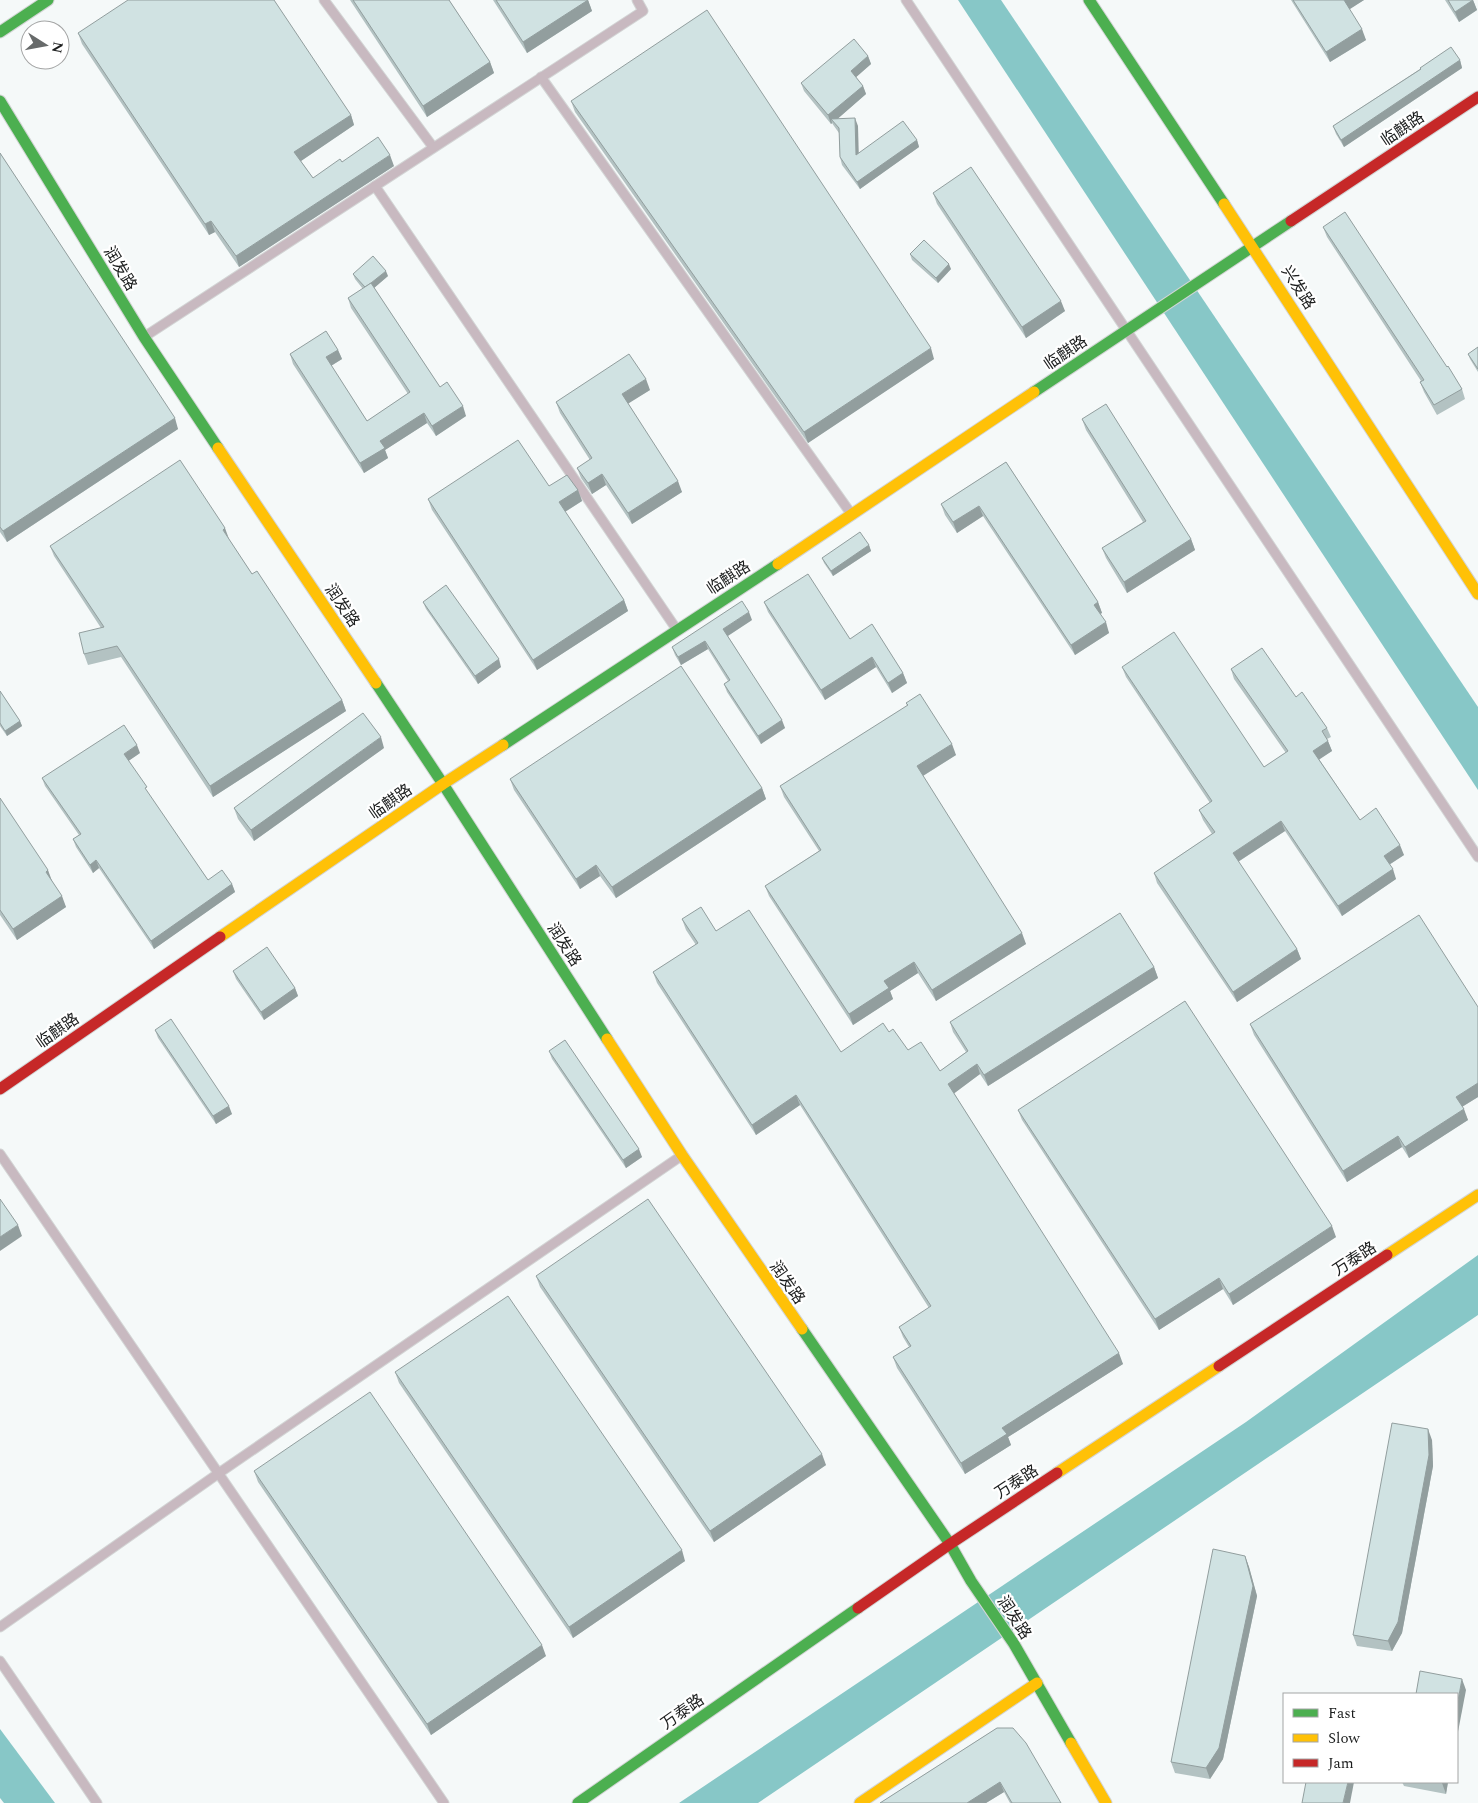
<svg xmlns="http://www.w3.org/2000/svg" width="1478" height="1803" font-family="Spectral,'Noto Sans SC',serif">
  <rect width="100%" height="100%" fill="#f5f9f9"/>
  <g fill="#87c7c7">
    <path d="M958,0H1001L1478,707V790Z"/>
    <path d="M1478,1255V1315L758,1803H679L1246,1422Z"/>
    <path d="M0,1729L55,1803H4L0,1798Z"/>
  </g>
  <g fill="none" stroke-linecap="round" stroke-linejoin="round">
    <defs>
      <g id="lane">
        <path d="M324,0L433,147"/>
        <path d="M906,0L1478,857"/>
        <path d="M541,77L852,515"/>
        <path d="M375,186L677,630"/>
        <path d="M144,337L643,11L637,0"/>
        <path d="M0,1154L444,1803"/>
        <path d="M0,1627L219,1473L681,1156"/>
        <path d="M0,1661L97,1803"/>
      </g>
      <g id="fast">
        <path d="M1089,0L1224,204"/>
        <path d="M0,32L48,0"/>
        <path d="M0,101L144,337L218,448"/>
        <path d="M1034,392L1291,221"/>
        <path d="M376,683L443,784L607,1039"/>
        <path d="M503,745L778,564"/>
        <path d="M802,1329L950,1544L971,1581L1014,1644L1071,1743"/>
        <path d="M578,1803L858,1608"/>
      </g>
      <g id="slow">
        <path d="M1224,204L1478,594"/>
        <path d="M218,448L376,683"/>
        <path d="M778,564L1034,392"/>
        <path d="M220,937L443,784L503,745"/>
        <path d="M607,1039L682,1155L802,1329"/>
        <path d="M1387,1255L1478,1195"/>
        <path d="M1057,1473L1219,1366"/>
        <path d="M1071,1743L1106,1803"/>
        <path d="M860,1803L1037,1683"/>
      </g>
      <g id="jam">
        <path d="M1291,221L1478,97"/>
        <path d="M0,1089L220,937"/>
        <path d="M1219,1366L1387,1255"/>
        <path d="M858,1608L950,1544L1057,1473"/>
      </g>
    </defs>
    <use href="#lane" stroke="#d3d5d5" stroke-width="11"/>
    <use href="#fast" stroke="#d3d5d5" stroke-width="13"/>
    <use href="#slow" stroke="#d3d5d5" stroke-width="13"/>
    <use href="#jam" stroke="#d3d5d5" stroke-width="13"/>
    <use href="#lane" stroke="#c8b9c0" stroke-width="9"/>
    <use href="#fast" stroke="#4caf50" stroke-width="11"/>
    <use href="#slow" stroke="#ffc107" stroke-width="11"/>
    <use href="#jam" stroke="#c62828" stroke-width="11"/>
  </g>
  <g fill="#b3c2c2">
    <path d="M350,0H449L490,62L494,73L427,117Z"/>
    <path d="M493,0H588L592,11L527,53Z"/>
    <path d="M1291,0H1364L1349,9L1366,40L1330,62Z"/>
    <path d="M1445,0H1473L1477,10L1459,22Z"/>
    <path d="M78,33L351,115L354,125L301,161L313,178L342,162L394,166L239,267L215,232L209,235L82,44Z"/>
    <path d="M868,56L871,64L856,77L863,86L866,94L837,119L858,126V153L917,140L919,147L860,189L842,165L840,157L839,133L834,126L832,123L831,124L804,91L801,83Z"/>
    <path d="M1460,60L1462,68L1344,147L1336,134L1333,126L1420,69Z"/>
    <path d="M571,101L934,359L808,443L575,112Z"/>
    <path d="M0,153L178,429L7,542L0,532Z"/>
    <path d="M933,193L1065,311L1026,338L937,204Z"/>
    <path d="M1323,227L1462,389L1465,399L1437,415L1424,392L1420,382L1421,381L1327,237Z"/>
    <path d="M910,254L951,269L938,283L912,260Z"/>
    <path d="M353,274L388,276L374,288L440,387L466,416L436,436L427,423L385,450L388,458L364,473L293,364L290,354L338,350L342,359L331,366L367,421L408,394L351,308L348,298L363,289L355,279Z"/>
    <path d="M1478,347V372L1470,359L1468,354Z"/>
    <path d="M650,390L628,403L682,492L632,524L606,485L592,494L581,478L577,468L590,460L560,413L556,402Z"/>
    <path d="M1082,419L1191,539L1195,550L1127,593L1106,558L1102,548L1143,522L1086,430Z"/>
    <path d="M1006,462L1098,602L1102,613L1100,614L1109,633L1075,655L983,516L957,533L945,515L941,504Z"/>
    <path d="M549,486L578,490L582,501L565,512L624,600L628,611L537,670L432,510L428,499Z"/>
    <path d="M228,538L252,574L342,700L346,711L213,797L121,657L88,665L84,654L101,628L54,556L50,546Z"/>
    <path d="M869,545L871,551L833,576L824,563L822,558Z"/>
    <path d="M423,602L501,667L478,684L426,609Z"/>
    <path d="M764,602L850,639L903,673L907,683L892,693L876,667L825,700L768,612Z"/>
    <path d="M752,620L728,636L785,728L761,744L727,692L724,684L728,681L708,649L681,665L675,655L672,647Z"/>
    <path d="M1122,667L1264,767L1286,753L1234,679L1231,669L1296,697L1327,728L1331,737L1327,739L1332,751L1319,759L1360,820L1404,855L1389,865L1396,879L1342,916L1285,831L1238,862L1297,949L1301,959L1237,1002L1157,883L1154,873L1212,834L1203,820L1199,810L1210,803L1126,677Z"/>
    <path d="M0,691L20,721L22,726L7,736L0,726Z"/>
    <path d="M906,703L956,755L923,776L1026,944L936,1001L918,973L890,991L893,999L853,1025L769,896L765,886L819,851L784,797L780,786L907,706Z"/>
    <path d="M384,748L254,841L238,819L234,808Z"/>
    <path d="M140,753L128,761L149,795L208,880L232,884L235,892L154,949L99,868L93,873L76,847L73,839L79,835L45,786L42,778Z"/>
    <path d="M510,779L762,788L766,799L616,898L600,876L580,889L514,790Z"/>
    <path d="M0,798L52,881L66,907L17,940L0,915Z"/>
    <path d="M682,919L716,931L841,1052L889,1032L908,1050L940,1071L966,1052L953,1032L950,1022L1154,967L1158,978L988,1086L980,1074L954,1093L1123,1364L1008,1437L1011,1445L965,1474L897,1368L893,1357L909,1347L903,1337L899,1327L929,1308L800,1105L756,1135L657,983L653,972L696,945L686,930Z"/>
    <path d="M233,971L295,988L298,996L264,1020L236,979Z"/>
    <path d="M1478,1007V1097L1462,1107L1468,1120L1409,1158L1402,1147L1347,1182L1254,1035L1250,1024Z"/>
    <path d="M155,1030L232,1114L216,1124L158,1038Z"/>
    <path d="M549,1051L642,1157L626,1168L552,1059Z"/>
    <path d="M1018,1110L1336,1237L1233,1305L1223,1289L1159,1330L1022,1120Z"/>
    <path d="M536,1276L826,1465L714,1542L540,1287Z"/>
    <path d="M395,1372L685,1561L573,1638L399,1383Z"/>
    <path d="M1432,1440L1433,1466L1402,1633L1392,1651L1357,1646L1353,1635Z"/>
    <path d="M254,1471L546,1656L431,1735L258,1482Z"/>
    <path d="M1245,1556L1249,1567L1257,1596L1223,1759L1210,1779L1175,1773L1171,1762Z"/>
    <path d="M997,1728L1061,1803H1010L1004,1792L986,1803H880Z"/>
    <path d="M1402,1782H1448L1446,1794L1404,1786Z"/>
  </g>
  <g fill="#929e9e">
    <path d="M588,0L592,11L527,53L523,42Z"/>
    <path d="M1344,0H1364L1347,11Z"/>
    <path d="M1473,0L1477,10L1459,22L1455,12Z"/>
    <path d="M1362,29L1366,40L1330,62L1326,52Z"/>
    <path d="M868,56L871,64L854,79L851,71Z"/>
    <path d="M1460,60L1462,68L1344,147L1341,140Z"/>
    <path d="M490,62L494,73L427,117L423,106Z"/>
    <path d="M863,86L866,94L834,122L831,119L832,123L831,124L828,115Z"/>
    <path d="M351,115L354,125L298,163L294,152Z"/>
    <path d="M855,118L858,126L859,162L856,155Z"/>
    <path d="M917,140L919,147L860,189L857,182Z"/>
    <path d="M390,155L394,166L239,267L236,256Z"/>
    <path d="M211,221L215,232L209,235L205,224Z"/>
    <path d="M949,264L951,269L938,283L936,278Z"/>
    <path d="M386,271L388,276L367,294L365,288Z"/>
    <path d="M1061,301L1065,311L1026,338L1022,327Z"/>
    <path d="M931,348L934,359L808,443L804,432Z"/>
    <path d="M338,350L342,359L329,367L326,357Z"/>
    <path d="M646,379L650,390L626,405L622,394Z"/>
    <path d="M463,406L466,416L436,436L432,426Z"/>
    <path d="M424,413L427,423L385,450L388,458L364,473L360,463L380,441Z"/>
    <path d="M175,418L178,429L7,542L3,531Z"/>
    <path d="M602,474L606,485L592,494L588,483Z"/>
    <path d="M678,481L682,492L632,524L628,513Z"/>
    <path d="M578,490L582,501L563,513L559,502Z"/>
    <path d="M979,506L983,516L957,533L953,522Z"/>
    <path d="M225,528L229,539L223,530Z"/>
    <path d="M1191,539L1195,550L1127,593L1124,582Z"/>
    <path d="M869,545L871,551L833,576L831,571Z"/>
    <path d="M624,600L628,611L537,670L533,660Z"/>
    <path d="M1098,602L1102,613L1098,615L1094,605Z"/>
    <path d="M749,612L752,620L726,637L723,629Z"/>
    <path d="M1106,622L1109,633L1075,655L1071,645Z"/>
    <path d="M705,641L708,649L681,665L678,657Z"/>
    <path d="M872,657L876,667L825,700L821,690Z"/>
    <path d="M499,659L501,667L478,684L475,676Z"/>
    <path d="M903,673L907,683L892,693L888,683Z"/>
    <path d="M342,700L346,711L213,797L210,786Z"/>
    <path d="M782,720L785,728L761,744L758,736Z"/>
    <path d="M20,721L22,726L7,736L5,731Z"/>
    <path d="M381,737L384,748L254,841L251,830Z"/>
    <path d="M1328,741L1332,751L1317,761L1313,751Z"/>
    <path d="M952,744L956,755L921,777L917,766Z"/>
    <path d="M137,745L140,753L127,762L124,754Z"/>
    <path d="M762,788L766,799L616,898L612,887Z"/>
    <path d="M1281,821L1285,831L1236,863L1233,853Z"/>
    <path d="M1400,845L1404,855L1387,866L1384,856Z"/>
    <path d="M96,860L99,868L93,873L90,865Z"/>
    <path d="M596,865L600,876L580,889L576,879Z"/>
    <path d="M1393,869L1396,879L1342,916L1338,906Z"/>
    <path d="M48,870L52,881L49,882L46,872Z"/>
    <path d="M232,884L235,892L154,949L151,941Z"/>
    <path d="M62,896L66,907L17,940L13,929Z"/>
    <path d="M1022,933L1026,944L936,1001L932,990Z"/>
    <path d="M1297,949L1301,959L1237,1002L1233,992Z"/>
    <path d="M914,962L918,973L890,991L893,999L853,1025L849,1014L884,981Z"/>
    <path d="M1154,967L1158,978L988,1086L984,1075Z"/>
    <path d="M295,988L298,996L264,1020L261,1012Z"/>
    <path d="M977,1064L980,1074L952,1095L948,1084Z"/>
    <path d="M1478,1083V1097L1460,1108L1456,1097Z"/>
    <path d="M796,1095L800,1105L756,1135L752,1125Z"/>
    <path d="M229,1106L232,1114L216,1124L213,1116Z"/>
    <path d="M1464,1109L1468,1120L1409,1158L1405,1147Z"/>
    <path d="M1398,1136L1402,1147L1347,1182L1343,1171Z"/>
    <path d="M639,1149L642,1157L626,1168L623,1160Z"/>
    <path d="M18,1225L22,1236L0,1251V1237Z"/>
    <path d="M1332,1226L1336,1237L1233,1305L1229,1294Z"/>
    <path d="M1219,1278L1223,1289L1159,1330L1155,1319Z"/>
    <path d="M1119,1353L1123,1364L1008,1437L1011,1445L965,1474L961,1463L1002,1428Z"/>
    <path d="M1428,1429L1432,1440L1433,1466L1402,1633L1392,1651L1388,1641Z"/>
    <path d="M822,1454L826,1465L714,1542L710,1531Z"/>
    <path d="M682,1550L685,1561L573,1638L569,1627Z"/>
    <path d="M1245,1556L1249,1567L1257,1596L1223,1759L1210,1779L1206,1768Z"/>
    <path d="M542,1645L546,1656L431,1735L427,1724Z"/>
    <path d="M1462,1679L1466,1690L1457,1737V1706Z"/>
    <path d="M1000,1782L1004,1792L986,1803H967Z"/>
    <path d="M1348,1782H1354L1350,1803H1343Z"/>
    <path d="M1442,1782H1448L1446,1794L1442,1783Z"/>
  </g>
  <g fill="#d0e2e2" stroke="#929e9e">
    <path d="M128,0H274L351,115L294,152L313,178L340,159L342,162L378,137L390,155L236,256L211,221L205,224L78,33Z"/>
    <path d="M353,0H449L490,62L423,106Z"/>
    <path d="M496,0H588L523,42Z"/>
    <path d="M1293,0H1344L1362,29L1326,52Z"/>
    <path d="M1448,0H1473L1455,12Z"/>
    <path d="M707,10L931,348L804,432L571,101Z"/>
    <path d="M854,39L868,56L851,71L863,86L828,115L801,83Z"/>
    <path d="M1451,47L1460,60L1341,140L1333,126L1421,69L1420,68Z"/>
    <path d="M855,118L856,155L903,121L917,140L857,182L840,157L839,128L831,119Z"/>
    <path d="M0,153L175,418L3,531L0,527Z"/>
    <path d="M971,167L1061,301L1022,327L933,193Z"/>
    <path d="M1345,212L1447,367L1448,366L1462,389L1434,405L1420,382L1424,380L1323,227Z"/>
    <path d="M924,240L949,264L936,278L910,254Z"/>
    <path d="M373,256L386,271L371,283L365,287L353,274Z"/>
    <path d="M371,283L440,387L447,382L463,406L432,426L424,413L380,441L385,448L360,463L290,354L326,331L338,350L326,357L367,421L410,392L348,298Z"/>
    <path d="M1478,347V369L1468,354Z"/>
    <path d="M629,354L646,379L622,394L678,481L628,513L602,474L588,483L577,468L592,458L556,402Z"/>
    <path d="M1106,404L1191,539L1124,582L1102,548L1146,521L1082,419Z"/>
    <path d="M518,440L549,486L567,475L578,490L559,502L624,600L533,660L428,499Z"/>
    <path d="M180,460L225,528L223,530L252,574L257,571L342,700L210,786L117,646L84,654L79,633L104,627L50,546Z"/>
    <path d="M1006,462L1098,602L1094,605L1106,622L1071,645L979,506L953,522L941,504Z"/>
    <path d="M860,532L869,545L831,571L822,558Z"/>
    <path d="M808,574L850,639L872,624L903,673L888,683L872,657L821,690L764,602Z"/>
    <path d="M446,585L499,659L475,676L423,602Z"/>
    <path d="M742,601L749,612L723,629L782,720L758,736L724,684L730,680L705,641L678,657L672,647Z"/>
    <path d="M1174,632L1264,767L1288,751L1231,669L1262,648L1296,697L1302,692L1327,728L1322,731L1328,741L1313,751L1360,820L1376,808L1400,845L1384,856L1393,869L1338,906L1281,821L1233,853L1297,949L1233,992L1154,873L1215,832L1199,810L1212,801L1122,667Z"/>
    <path d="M681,666L762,788L612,887L596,865L576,879L510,779Z"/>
    <path d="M0,691L20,721L5,731L0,723Z"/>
    <path d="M920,694L952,744L917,766L1022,933L932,990L914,962L884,981L889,988L849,1014L765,886L821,850L780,786L908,705L906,703Z"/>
    <path d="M363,713L381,737L251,830L234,808Z"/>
    <path d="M124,725L137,745L124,754L147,787L145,788L208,880L222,870L232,884L151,941L96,860L90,865L73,839L81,834L42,778Z"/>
    <path d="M0,798L48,870L46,872L62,896L13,929L0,910Z"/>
    <path d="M701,907L716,931L749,910L841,1052L883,1023L889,1032L893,1029L908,1050L921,1042L940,1071L968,1051L950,1022L1120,913L1154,967L984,1075L977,1064L948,1084L1119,1353L1002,1428L1007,1434L961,1463L893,1357L911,1346L899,1327L931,1306L796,1095L752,1125L653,972L698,943L682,919Z"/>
    <path d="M1419,915L1478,1007V1083L1456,1097L1464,1109L1405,1147L1398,1136L1343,1171L1250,1024Z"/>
    <path d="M267,947L295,988L261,1012L233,971Z"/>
    <path d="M1185,1001L1332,1226L1229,1294L1219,1278L1155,1319L1018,1110Z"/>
    <path d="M171,1019L229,1106L213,1116L155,1030Z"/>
    <path d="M565,1040L639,1149L623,1160L549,1051Z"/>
    <path d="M0,1199L18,1225L0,1237Z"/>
    <path d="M648,1199L822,1454L710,1531L536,1276Z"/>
    <path d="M508,1296L682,1550L569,1627L395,1372Z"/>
    <path d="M370,1392L542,1645L427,1724L254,1471Z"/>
    <path d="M1392,1423L1428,1429L1429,1455L1398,1622L1388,1641L1353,1635Z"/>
    <path d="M1213,1549L1245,1556L1253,1586L1219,1748L1206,1768L1171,1762Z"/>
    <path d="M1420,1671L1462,1679L1457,1706V1694H1416Z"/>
    <path d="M997,1728H1013L1026,1743L1061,1803H1012L1000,1782L967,1803H880Z"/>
    <path d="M1306,1782H1348L1343,1803H1302Z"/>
  </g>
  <g text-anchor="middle" stroke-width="4.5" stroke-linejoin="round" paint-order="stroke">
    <g font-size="16" fill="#1b1d1d" stroke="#fff">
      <text transform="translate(1402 128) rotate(-34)" y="6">临麒路</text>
      <text transform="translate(121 268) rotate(59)" y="6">润发路</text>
      <text transform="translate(1299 287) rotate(57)" y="6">兴发路</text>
      <text transform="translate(1065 352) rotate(-34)" y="6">临麒路</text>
      <text transform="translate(728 577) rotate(-33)" y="6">临麒路</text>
      <text transform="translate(343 605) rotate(56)" y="6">润发路</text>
      <text transform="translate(390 801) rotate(-35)" y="6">临麒路</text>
      <text transform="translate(565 944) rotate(57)" y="6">润发路</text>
      <text transform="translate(57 1030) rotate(-35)" y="6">临麒路</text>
      <text transform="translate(1354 1258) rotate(-33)" y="6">万泰路</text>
      <text transform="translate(788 1282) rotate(55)" y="6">润发路</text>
      <text transform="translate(1016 1481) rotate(-33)" y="6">万泰路</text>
      <text transform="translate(1015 1617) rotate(57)" y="6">润发路</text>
      <text transform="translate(682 1711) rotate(-35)" y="6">万泰路</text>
    </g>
  </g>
  <rect x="1283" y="1693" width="175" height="90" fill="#ffffff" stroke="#a4a5a5"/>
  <rect x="1293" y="1709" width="25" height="8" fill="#4caf50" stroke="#a4a5a5"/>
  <text x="1328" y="1718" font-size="15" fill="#1b1d1d">Fast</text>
  <rect x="1293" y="1734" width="25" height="8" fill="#ffc107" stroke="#a4a5a5"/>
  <text x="1328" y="1743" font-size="15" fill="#1b1d1d">Slow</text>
  <rect x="1293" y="1759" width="25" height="8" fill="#c62828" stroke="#a4a5a5"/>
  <text x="1328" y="1768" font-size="15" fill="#1b1d1d">Jam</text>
  <g transform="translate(45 45) rotate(101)"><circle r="24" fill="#ffffff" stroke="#a4a5a5"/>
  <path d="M0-4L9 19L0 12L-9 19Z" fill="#676a6a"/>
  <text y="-8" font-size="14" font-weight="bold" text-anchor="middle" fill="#1b1d1d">N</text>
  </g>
</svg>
